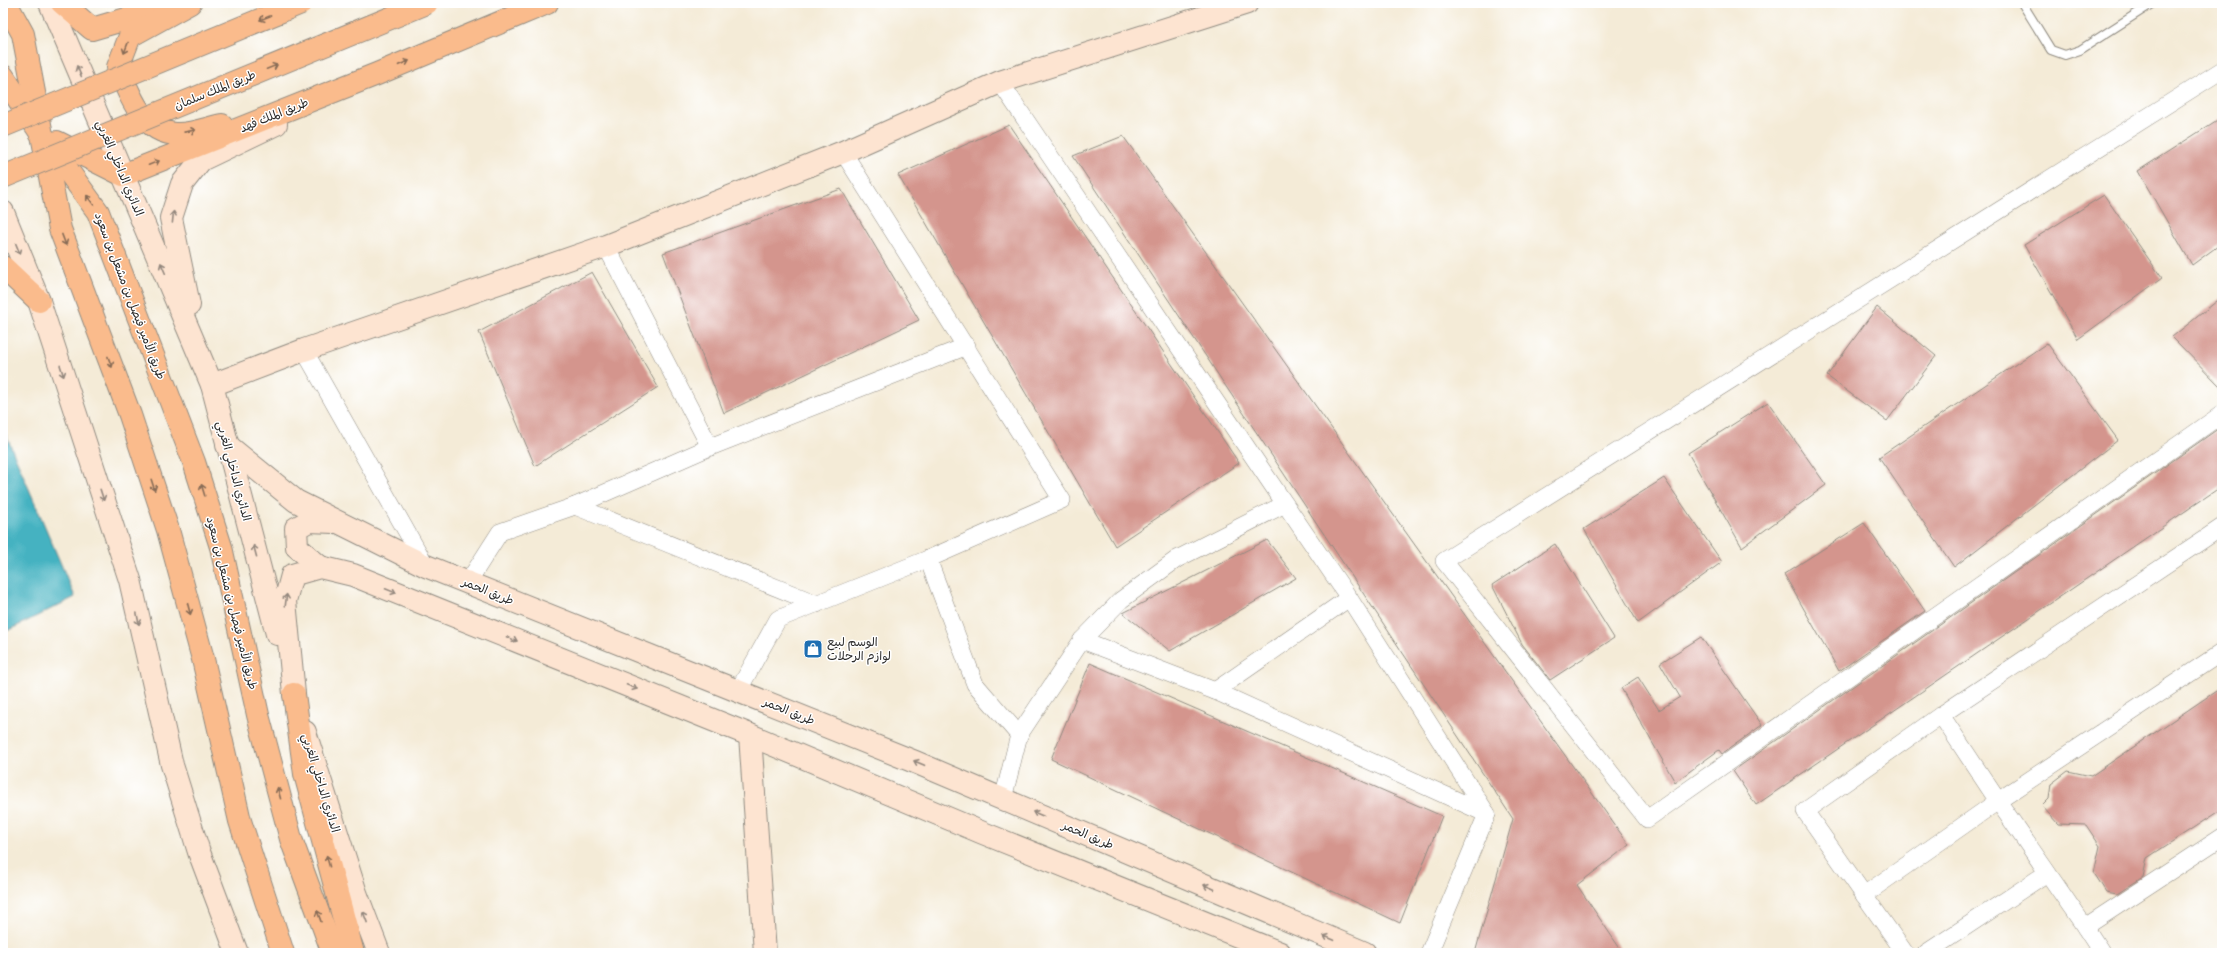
<svg xmlns="http://www.w3.org/2000/svg" width="2225" height="956" font-family="Delius,'Playpen Sans Arabic',sans-serif">
  <rect width="100%" height="100%" fill="#fff"/>
  <filter id="ink" filterUnits="userSpaceOnUse"><feTurbulence type="fractalNoise" baseFrequency=".025" numOctaves="2"/><feDisplacementMap in="SourceGraphic" scale="8" xChannelSelector="R" yChannelSelector="G"/><feConvolveMatrix kernelMatrix="1 2 1 2 8 2 1 2 1" color-interpolation-filters="sRGB"/></filter>
  <filter id="wash" filterUnits="userSpaceOnUse"><feTurbulence type="fractalNoise" baseFrequency=".012" numOctaves="4" result="noise"/><feDisplacementMap in="SourceGraphic" scale="16" xChannelSelector="R" yChannelSelector="G"/><feGaussianBlur stdDeviation="0.9" result="paint"/><feColorMatrix in="noise" values="0 0 0 0 0 0 0 0 0 0 0 0 0 0 0 0 0 1.4 0 .05"/><feComposite in="paint" operator="in"/></filter>
  <g filter="url(#wash)">
    <rect width="100%" height="100%" fill="#f4ebd7"/>
    <path fill="#44b2c1" stroke="#386e76" d="M3,428L75,597L3,633Z"/>
    <g id="blocks">
      <g fill="#d4958d">
        <path d="M2222,117V243L2192,265L2138,171Z"/>
        <path d="M1009,125L1239,463L1115,546L898,175Z"/>
        <path d="M1123,136L1629,845L1577,885L1623,953H1475L1513,819L1073,156Z"/>
        <path d="M841,189L919,320L724,413L663,253Z"/>
        <path d="M2104,195L2162,278L2078,339L2024,245Z"/>
        <path d="M592,272L658,387L535,466L479,332Z"/>
        <path d="M2222,297V388L2172,337Z"/>
        <path d="M1877,307L1936,356L1887,421L1827,376Z"/>
        <path d="M2047,343L2118,440L1954,567L1879,457Z"/>
        <path d="M1768,402L1826,485L1742,547L1688,453Z"/>
        <path d="M2222,426V486L1756,805L1733,771Z"/>
        <path d="M1664,478L1722,562L1638,623L1584,529Z"/>
        <path d="M1864,523L1925,611L1839,671L1784,574Z"/>
        <path d="M1267,540L1296,578L1170,651L1123,613Z"/>
        <path d="M1555,544L1614,638L1550,680L1522,644L1492,585Z"/>
        <path d="M1701,637L1762,725L1722,754L1719,750L1675,782L1621,688L1638,677L1659,710L1680,697L1660,663Z"/>
        <path d="M1090,663L1442,816L1400,923L1051,759Z"/>
        <path d="M2222,687V809L2147,858L2143,877L2117,894L2106,892L2094,873L2100,846L2086,825L2058,824L2042,806L2049,799L2051,784L2068,771L2091,776Z"/>
      </g>
    </g>
  </g>
  <g filter="url(#ink)">
    <use href="#blocks" fill-opacity="0" stroke="#908b81" stroke-width="1"/>
    <g fill="none" stroke-linecap="round" stroke-linejoin="round">
      <defs>
        <path id="lane" d="M2022,3L2051,50L2065,55L2080,50L2153,3"/>
        <g id="street">
          <path d="M2222,70L1444,561L1647,819L2222,414"/>
          <path d="M1000,82L1285,504L1177,559L1121,600L1082,640L1019,735L1003,799"/>
          <path d="M606,246L710,447"/>
          <path d="M304,350L426,566"/>
          <path d="M1285,504L1349,598L1487,814"/>
          <path d="M575,506L817,604"/>
          <path d="M928,559L975,684L1019,735"/>
          <path d="M468,582L500,532L575,506L710,447L967,346"/>
          <path d="M1082,640L1215,691L1487,814L1429,953"/>
          <path d="M738,691L778,619L928,559L1062,500L843,152"/>
          <path d="M1215,691L1349,598"/>
          <path d="M1864,895L1998,801L1941,715"/>
          <path d="M2085,927L1998,801L2222,652"/>
          <path d="M1905,953L1805,811L1941,715L2222,527"/>
          <path d="M1926,953L2047,873"/>
          <path d="M2102,953L2085,927L2222,837"/>
        </g>
        <g id="secondary">
          <path d="M50,3L212,385L277,634"/>
          <path d="M3,212L39,301L130,580L172,765L199,852L237,953"/>
          <path d="M189,305L171,218L182,184L201,160L276,124"/>
          <path d="M212,385L304,350L606,246L843,152L1000,82L1247,3"/>
          <path d="M227,445L296,501L426,566L915,762L1365,953"/>
          <path d="M320,567L297,547L296,528L309,521L334,522"/>
          <path d="M294,694L285,601L292,575L320,567L353,575L750,735L983,833L1280,953"/>
          <path d="M305,732L356,893L379,953"/>
          <path d="M750,735L765,953"/>
        </g>
        <g id="primary">
          <path d="M6,3L23,34L42,135L98,212L194,462L221,547L258,715L291,839L333,953"/>
          <path d="M62,3L92,29L160,9"/>
          <path d="M190,3L130,36L118,67C129,94 142,132 176,134C190,135 208,128 222,125"/>
          <path d="M3,76L42,135L60,229L130,415L168,530L203,659L240,821L283,953"/>
          <path d="M57,142L123,175L377,74L547,3"/>
          <path d="M3,267L39,301"/>
          <path d="M294,694L305,774L353,953"/>
        </g>
      </defs>
      <use href="#lane" stroke="#908b81" stroke-width="10"/>
      <use href="#street" stroke="#908b81" stroke-width="18"/>
      <use href="#secondary" stroke="#908b81" stroke-width="24"/>
      <use href="#primary" stroke="#908b81" stroke-width="24"/>
      <use href="#lane" stroke="#fff" stroke-width="8"/>
      <use href="#street" stroke="#fff" stroke-width="17"/>
      <use href="#secondary" stroke="#fde4d1" stroke-width="22"/>
      <use href="#primary" stroke="#fabb8c" stroke-width="22"/>
      <defs>
        <g id="highway-bridge">
          <path d="M3,126L301,3"/>
          <path d="M3,177L427,3"/>
        </g>
      </defs>
      <use href="#highway-bridge" stroke="#908b81" stroke-width="24" stroke-linecap="butt"/>
      <use href="#highway-bridge" stroke="#fabb8c" stroke-width="22"/>
    </g>
    <defs><path id="oneway-shaft" d="M-6 0H5M1.5-3L5.5 0L1.5 3" fill="none" stroke-width="1.6" stroke-linecap="round" stroke-linejoin="round"/></defs>
    <g stroke="#886c57">
      <use href="#oneway-shaft" transform="translate(265 18) rotate(158)"/>
      <use href="#oneway-shaft" transform="translate(126 48) rotate(111)"/>
      <use href="#oneway-shaft" transform="translate(404 63) rotate(-23)"/>
      <use href="#oneway-shaft" transform="translate(272 67) rotate(-22)"/>
      <use href="#oneway-shaft" transform="translate(190 131) rotate(-11)"/>
      <use href="#oneway-shaft" transform="translate(154 163) rotate(-22)"/>
      <use href="#oneway-shaft" transform="translate(90 200) rotate(-126)"/>
      <use href="#oneway-shaft" transform="translate(64 240) rotate(69)"/>
      <use href="#oneway-shaft" transform="translate(110 362) rotate(69)"/>
      <use href="#oneway-shaft" transform="translate(153 485) rotate(72)"/>
      <use href="#oneway-shaft" transform="translate(203 490) rotate(-107)"/>
      <use href="#oneway-shaft" transform="translate(189 609) rotate(75)"/>
      <use href="#oneway-shaft" transform="translate(279 793) rotate(-105)"/>
      <use href="#oneway-shaft" transform="translate(328 861) rotate(-105)"/>
      <use href="#oneway-shaft" transform="translate(319 916) rotate(-110)"/>
    </g>
    <g stroke="#94887e">
      <use href="#oneway-shaft" transform="translate(79 71) rotate(-113)"/>
      <use href="#oneway-shaft" transform="translate(173 217) rotate(-84)"/>
      <use href="#oneway-shaft" transform="translate(18 249) rotate(68)"/>
      <use href="#oneway-shaft" transform="translate(163 268) rotate(-113)"/>
      <use href="#oneway-shaft" transform="translate(62 371) rotate(72)"/>
      <use href="#oneway-shaft" transform="translate(102 495) rotate(72)"/>
      <use href="#oneway-shaft" transform="translate(255 551) rotate(-105)"/>
      <use href="#oneway-shaft" transform="translate(391 591) rotate(22)"/>
      <use href="#oneway-shaft" transform="translate(286 600) rotate(-83)"/>
      <use href="#oneway-shaft" transform="translate(138 619) rotate(79)"/>
      <use href="#oneway-shaft" transform="translate(512 639) rotate(22)"/>
      <use href="#oneway-shaft" transform="translate(632 687) rotate(22)"/>
      <use href="#oneway-shaft" transform="translate(919 763) rotate(-157)"/>
      <use href="#oneway-shaft" transform="translate(1038 814) rotate(-157)"/>
      <use href="#oneway-shaft" transform="translate(1209 887) rotate(-157)"/>
      <use href="#oneway-shaft" transform="translate(365 917) rotate(-111)"/>
      <use href="#oneway-shaft" transform="translate(1329 938) rotate(-157)"/>
    </g>
  </g>
  <defs>
    <symbol id="shop-square" viewBox="-11 -11 22 22"><rect x="-9" y="-9" width="18" height="18" rx="4" fill="#1f6fb2" stroke="#fff"/><path d="M-5-2.5h2.3a2.7 3.5 0 0 1 5.4 0H5L5.5 6h-11ZM-1.5-2.5h3a1.5 2.3 0 0 0-3 0Z" fill="#fff"/></symbol>
  </defs>
  <g fill-rule="evenodd">
    <use href="#shop-square" x="802" y="638" width="22" height="22"/>
  </g>
  <g text-anchor="middle" stroke-width="3" stroke-linejoin="round" paint-order="stroke">
    <g font-size="12" fill="#2b2b2b" stroke="#fff">
      <text transform="translate(215 90) rotate(-22)" y="4">طريق الملك سلمان</text>
      <text transform="translate(274 115) rotate(-22)" y="4">طريق الملك فهد</text>
      <text transform="translate(120 168) rotate(67)" y="4">الدائري الداخلي الغربي</text>
      <text transform="translate(130 296) rotate(69)" y="4">طريق الأمير فيصل بن مشعل بن سعود</text>
      <text transform="translate(234 471) rotate(75)" y="4">الدائري الداخلي الغربي</text>
      <text transform="translate(488 591) rotate(22)" y="4">طريق الحمر</text>
      <text transform="translate(232 603) rotate(76)" y="4">طريق الأمير فيصل بن مشعل بن سعود</text>
      <text transform="translate(789 711) rotate(22)" y="4">طريق الحمر</text>
      <text transform="translate(321 783) rotate(73)" y="4">الدائري الداخلي الغربي</text>
      <text transform="translate(1088 835) rotate(23)" y="4">طريق الحمر</text>
    </g>
    <g font-size="12" fill="#2b2b2b" stroke="#fff" text-anchor="start">
      <text x="827" y="646">الوسم لبيع<tspan x="827" dy="14">لوازم الرحلات</tspan></text>
    </g>
  </g>
  <rect width="2225" height="956" fill="none" stroke="#fff" stroke-width="16"/>
</svg>
